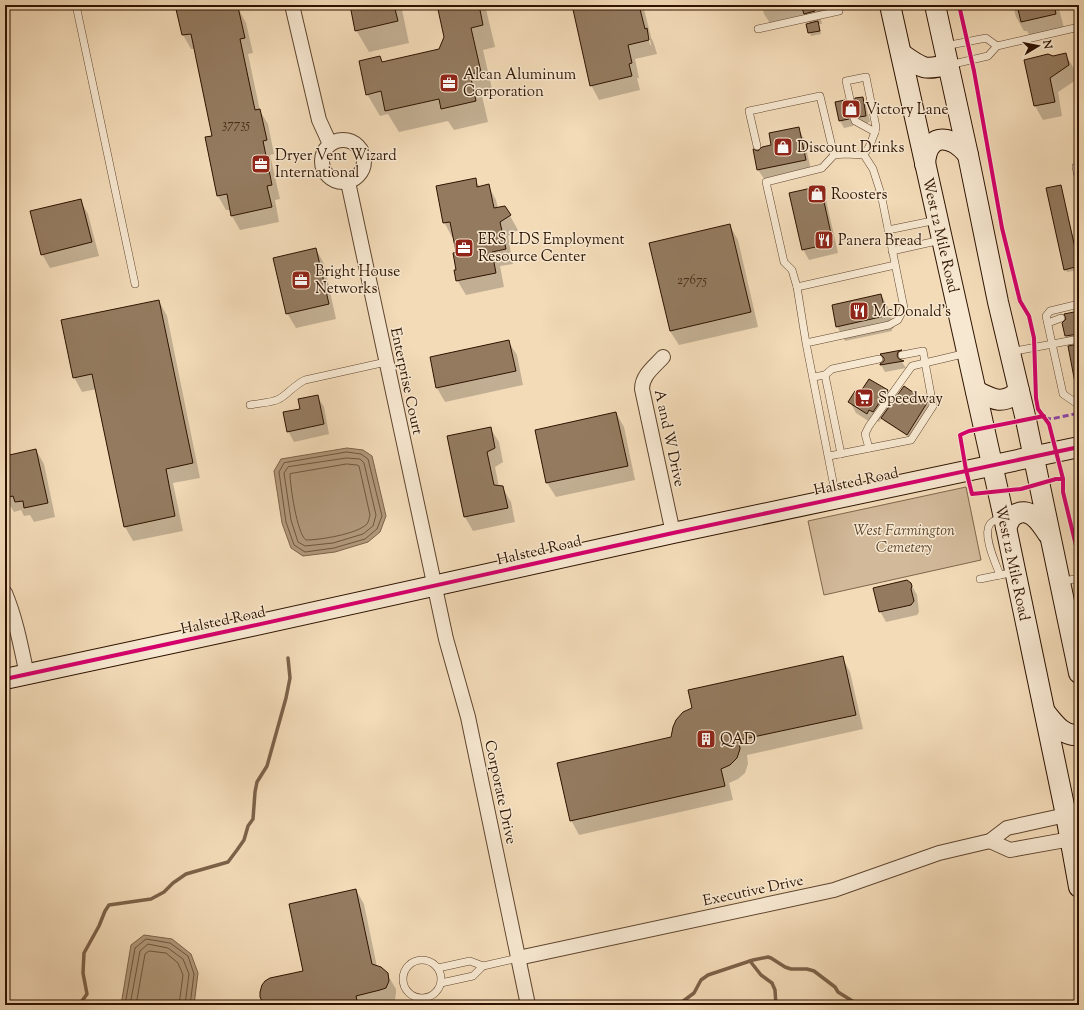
<svg xmlns="http://www.w3.org/2000/svg" width="1084" height="1010" font-family="'Sorts Mill Goudy',serif">
  <rect width="100%" height="100%" fill="#f3dbb8"/>
  <filter id="stains"><feTurbulence type="fractalNoise" baseFrequency=".005" numOctaves="4"/><feColorMatrix values="0 0 0 0 .2 0 0 0 0 .09 0 0 0 0 .02 0 0 0 .5 -.17"/></filter>
  <radialGradient id="worn" r=".72"><stop offset=".6" stop-color="#630" stop-opacity="0"/><stop offset="1" stop-color="#630" stop-opacity=".3"/></radialGradient>
  <path fill="#d2b999" stroke="#80664c" d="M966,487L981,560L824,595L808,521Z"/>
  <g fill="#b09779" stroke="#7c6249">
    <path d="M347,448L363,450L372,456L386,516L380,532L368,542L335,552L303,556L291,548L282,523L274,471L281,459Z"/>
    <path d="M144,935L172,939L191,954L198,973L194,1005H121L131,945Z"/>
  </g>
  <g fill="#0003" fill-rule="evenodd">
    <path d="M177,5H236L237,9L238,8L246,23L253,53L248,54L260,111L268,124L274,154L270,155L280,199L275,200L279,222L240,230L232,216L231,210H226L218,196L206,138L213,136L195,49H191L183,35Z"/>
    <path d="M351,5H401L409,43L369,52L356,30Z"/>
    <path d="M438,5H485L495,47L483,50L493,93L482,96L488,122L454,130L448,121L399,132L388,114L380,116L367,94L380,57L383,63L440,49L445,37Z"/>
    <path d="M579,5H643L651,37L654,44L657,54L635,59L639,78H637L640,90L599,100L591,85ZM647,32L649,35L651,45H650Z"/>
    <path d="M762,5H825L827,14L820,15L822,24H819L821,34L811,36L807,24H810L807,18L772,26L764,14Z"/>
    <path d="M1013,5H1058L1064,28L1030,36L1027,31H1024L1016,17Z"/>
    <path d="M1066,55L1074,69L1076,80L1058,92L1062,116L1043,120L1035,106L1053,57Z"/>
    <path d="M862,98L866,105L870,122L864,124L862,121L857,120L854,122L853,126L844,128L840,121L846,104L851,105Z"/>
    <path d="M798,128L804,139L811,170L765,180L758,170V152L772,146Z"/>
    <path d="M475,180L480,187L488,185L496,200L498,208L505,207L518,230L508,236L513,264L500,266L504,287L466,295L457,280V253L454,237H452L444,222Z"/>
    <path d="M1060,186L1062,189L1079,264V270L1067,272L1065,269Z"/>
    <path d="M816,188L817,190L820,189L826,200L838,253L809,260L803,249Z"/>
    <path d="M80,200L88,214L99,256L50,268L42,254Z"/>
    <path d="M730,226L738,240L758,327L679,345L670,331Z"/>
    <path d="M316,249L324,264L336,319L296,328L287,313Z"/>
    <path d="M881,295L889,309L894,328L892,329V331L845,341L837,326Z"/>
    <path d="M159,301L167,316L200,478L173,483L183,531L133,541L125,527L97,389L82,392L74,377Z"/>
    <path d="M1079,312V340L1070,342L1066,336L1064,323Z"/>
    <path d="M508,341L517,355L523,385L445,402L437,388Z"/>
    <path d="M1079,345V396L1069,347Z"/>
    <path d="M901,351L905,357L902,359L899,354L897,355L906,368L885,372L881,365L885,361L882,355Z"/>
    <path d="M869,380L888,391L894,402H926L929,407L909,437L884,421L882,418L879,422L875,420L873,424L856,413L850,402L860,395Z"/>
    <path d="M317,396L324,407L329,434L294,442L288,431L301,409Z"/>
    <path d="M616,413L624,427L635,480L556,497L547,483L536,430Z"/>
    <path d="M490,428L499,442L503,462L495,467L499,487H502L511,502L515,522L473,531L465,517Z"/>
    <path d="M36,450L44,464L55,517L34,522L30,515L24,516L21,510L14,512L5,497V457Z"/>
    <path d="M911,584L917,595L919,612L917,615L886,622L880,611Z"/>
    <path d="M842,657L850,672L863,729L747,755L748,764L745,773L738,779L729,783L733,800L579,835L571,820L672,738Z"/>
    <path d="M356,890L364,904L377,967L387,974L396,989V993L395,1000L391,1004L385,1005H266L304,972Z"/>
  </g>
  <g fill="none" stroke-linecap="round" stroke-linejoin="round">
    <g stroke="#6f553c" stroke-width="1">
      <path d="M347,452L361,454L368,459L382,516L377,529L365,539L334,548L305,552L294,545L286,522L279,472L284,463Z"/>
      <path d="M347,458L360,459L364,463L376,515L373,526L363,534L333,543L305,546L298,542L291,520L284,473L288,467Z"/>
      <path d="M347,464L357,465L359,466L370,515C369,518 369,521 367,524C357,534 320,540 306,540C297,534 290,485 290,474Z"/>
      <path d="M125,1005L135,948L146,939L170,943L188,956L194,974L190,1005"/>
      <path d="M130,1005L140,951L148,944L168,948L183,959L189,974L185,1005"/>
      <path d="M136,1005L145,954L149,951L166,953L178,963L183,975L179,1005"/>
    </g>
    <g stroke="#7c6249" stroke-width="3.5">
      <path d="M750,961L761,975L772,983L775,990L776,1005"/>
      <path d="M79,1005L87,994L83,973L84,953L99,926L105,911L109,905L151,899L164,892L173,883L186,874L228,862L237,850L244,840L248,826L253,819L255,792L257,782L267,766L286,698L290,678L288,658"/>
      <path d="M678,1005L694,993L701,980L708,975L753,960L768,957L771,958L785,967L791,969H807L814,971L835,987L838,992L854,1002L856,1005"/>
    </g>
  </g>
  <g fill="#947b60" stroke="#2e1300">
    <path d="M175,5H231L232,9L238,7L245,38L240,39L255,110L260,109L267,140L263,141L272,185L267,186L272,207L231,216L227,194L217,196L205,137L212,136L191,34L182,35Z"/>
    <path d="M350,5H394L398,21L355,31Z"/>
    <path d="M437,5H479L483,25L471,28L481,72L470,74L476,101L441,109L439,99L385,111L381,91L366,95L359,61L380,56L382,62L439,49L444,37Z"/>
    <path d="M572,5H639L645,29L647,28L649,40L628,45L632,63L629,64L632,76L590,86Z"/>
    <path d="M801,5H814L815,11L804,14Z"/>
    <path d="M1017,5H1054L1056,14L1021,22Z"/>
    <path d="M818,21L820,31L808,33L806,24Z"/>
    <path d="M1066,53L1069,65L1050,78L1055,102L1034,106L1024,60L1048,54L1053,56Z"/>
    <path d="M863,97L866,116L859,117L857,114L853,113L850,115L849,119L839,121L835,102L845,100L847,103L851,104L854,102L855,98Z"/>
    <path d="M799,127L806,160L757,170L753,149L758,151L762,147L771,145L769,133Z"/>
    <path d="M476,178L477,187L489,184L494,208L505,206L511,215L500,222L506,249L492,252L496,273L456,281L454,270H456L453,253L456,252L450,222L443,223L436,186Z"/>
    <path d="M1061,185L1079,266L1064,270L1046,188Z"/>
    <path d="M816,187V189L821,188L833,243L802,250L789,193Z"/>
    <path d="M81,199L92,242L41,255L30,211Z"/>
    <path d="M730,224L751,312L670,331L649,243Z"/>
    <path d="M316,248L329,304L286,314L273,258Z"/>
    <path d="M881,294L886,314H884L885,316L836,327L832,305Z"/>
    <path d="M159,300L193,463L166,469L175,516L124,527L92,374L73,378L61,320Z"/>
    <path d="M1079,311V334L1065,336L1062,323L1066,319L1064,314Z"/>
    <path d="M509,340L516,371L436,388L430,357Z"/>
    <path d="M1079,344V382L1075,383L1068,346Z"/>
    <path d="M902,350L898,352L897,356L899,359L904,361L880,365V364L884,361V358L880,354Z"/>
    <path d="M869,379L888,390L873,412L869,410L867,414L848,402L855,391L859,394Z"/>
    <path d="M904,386L927,402V403L907,435L881,418Z"/>
    <path d="M318,395L324,424L287,432L283,412L300,409L298,399Z"/>
    <path d="M616,412L628,466L546,483L535,430Z"/>
    <path d="M491,427L495,448L487,452L494,485L503,486L508,508L464,517L447,436Z"/>
    <path d="M36,449L48,503L24,508L23,501L15,502L13,496L5,498V456Z"/>
    <path d="M907,580L911,583L912,586L911,589L914,601L911,605L879,612L873,588Z"/>
    <path d="M843,656L856,715L739,740L740,749L737,758L730,765L721,769L725,786L570,821L557,763L671,737L673,727L676,720L683,712L692,708L688,690Z"/>
    <path d="M356,889L372,964L381,967L388,973L389,981L386,988L380,990L356,996L358,1005H264L260,997V992L262,985L265,981L270,978L303,971L289,904Z"/>
  </g>
  <g fill="none" stroke-linecap="round" stroke-linejoin="round">
    <defs>
      <g id="lane">
        <path d="M76,5L135,284"/>
        <path d="M758,29L839,11"/>
        <path d="M945,46L986,38L997,46"/>
        <path d="M949,65L988,56L997,46L1079,27"/>
        <path d="M850,99L846,81L866,77L876,127L875,132L855,121L854,118"/>
        <path d="M757,146L749,111L820,96L834,155"/>
        <path d="M864,155L870,145L875,132"/>
        <path d="M1076,167L1079,181"/>
        <path d="M888,230L937,220"/>
        <path d="M892,251L941,240"/>
        <path d="M797,287L895,265"/>
        <path d="M1079,304L1050,311L1046,316L1063,394L1079,405"/>
        <path d="M1048,323L1061,318"/>
        <path d="M806,343L889,325L898,320L904,308L881,194L873,169L864,155L845,154L834,155L822,168L766,182L784,262L792,270L797,287L806,343L836,497"/>
        <path d="M1010,352L1079,339"/>
        <path d="M825,375L841,454"/>
        <path d="M813,377L825,375L832,369L879,359"/>
        <path d="M250,405C259,403 271,403 279,399C288,394 293,386 305,380L386,362"/>
        <path d="M869,448L865,434L869,426L912,366L967,353"/>
        <path d="M829,456L911,440L933,406L923,351L902,355"/>
        <path d="M1000,575C996,564 982,535 990,524C993,520 998,519 1003,517"/>
        <path d="M980,579L1015,572"/>
        <path d="M1060,582L1079,578"/>
        <circle cx="422" cy="979" r="19"/>
        <path d="M438,968L470,961L483,966"/>
        <path d="M441,983L473,976L483,966L518,958"/>
      </g>
      <g id="street">
        <path d="M292,5L319,120L330,144"/>
        <circle cx="343" cy="161" r="21"/>
        <path d="M348,182L446,639L468,717L528,1005"/>
        <path d="M663,357C655,366 642,375 642,389L673,533"/>
        <path d="M5,593C16,619 21,647 27,675"/>
        <path d="M990,841L1010,850L1071,839"/>
        <path d="M518,958L834,890L939,853L990,841L1007,828L1066,815"/>
      </g>
      <g id="secondary">
        <path d="M890,5L1006,527L1066,815L1079,887"/>
        <path d="M935,5L968,155L998,302L1026,420L1079,673"/>
        <path d="M903,55C923,69 924,70 948,65"/>
        <path d="M925,164C926,147 934,134 953,142C959,145 964,150 968,155"/>
        <path d="M976,391C994,400 1003,405 1019,391"/>
        <path d="M1006,527C1008,524 1010,518 1013,516C1029,504 1041,523 1048,534"/>
        <path d="M5,679L247,627L673,533L1079,447"/>
        <path d="M1045,712C1054,723 1063,737 1079,735"/>
      </g>
    </defs>
    <use href="#lane" stroke="#5f452e" stroke-width="8"/>
    <use href="#street" stroke="#5f452e" stroke-width="16"/>
    <use href="#secondary" stroke="#2e1300" stroke-width="22"/>
    <use href="#lane" stroke="#f7e8d1" stroke-width="7"/>
    <use href="#street" stroke="#f7e8d1" stroke-width="14"/>
    <use href="#secondary" stroke="#f7e8d1" stroke-width="20"/>
    <path stroke="#8e44ad" stroke-width="3" stroke-dasharray="6 3" stroke-linecap="butt" d="M1045,418L1051,419L1079,413"/>
    <defs>
      <g id="cycleway">
        <path d="M959,5L974,71L1002,228L1017,289L1020,301L1029,316L1034,338L1036,398L1038,409L1049,424L1063,479V492L1079,558"/>
        <path d="M1044,416L969,431L960,435L966,470L972,494L1021,489L1056,479H1063"/>
        <path d="M5,679L247,627L673,533L1079,447"/>
      </g>
    </defs>
    <use href="#cycleway" stroke="#f7e8d1" stroke-width="6"/>
    <use href="#cycleway" stroke="#d6006c" stroke-width="4"/>
  </g>
  <defs>
    <symbol id="office-square" viewBox="-11 -11 22 22"><rect x="-9" y="-9" width="18" height="18" rx="4" fill="#8f2418" stroke="#f7e8d1"/><path d="M-6-3h4V-5.5h4V-3h4V5H-6ZM-1-4.5V-3h2v-1.5ZM-6 0V1H6V0Z" fill="#fff"/></symbol>
    <symbol id="shop-square" viewBox="-11 -11 22 22"><rect x="-9" y="-9" width="18" height="18" rx="4" fill="#8f2418" stroke="#f7e8d1"/><path d="M-5-2.5h2.3a2.7 3.5 0 0 1 5.4 0H5L5.5 6h-11ZM-1.5-2.5h3a1.5 2.3 0 0 0-3 0Z" fill="#fff"/></symbol>
    <symbol id="restaurant-square" viewBox="-11 -11 22 22"><rect x="-9" y="-9" width="18" height="18" rx="4" fill="#8f2418" stroke="#f7e8d1"/><path d="M-5-6h1v4h1v-4h1v4h1v-4h1v5L-1.5 .5V6h-2V.5L-5-1ZM5-6V6H3V1.5H1.5Q1.5-4 5-6Z" fill="#fff"/></symbol>
    <symbol id="supermarket-square" viewBox="-11 -11 22 22"><rect x="-9" y="-9" width="18" height="18" rx="4" fill="#8f2418" stroke="#f7e8d1"/><path d="M-6-5.5h2.5l.6 2H6L4.5 2H-2.5L-4.4-4H-6ZM-1.5 3.2a1.3 1.3 0 1 0 .1 0ZM3 3.2a1.3 1.3 0 1 0 .1 0Z" fill="#fff"/></symbol>
    <symbol id="building-square" viewBox="-11 -11 22 22"><rect x="-9" y="-9" width="18" height="18" rx="4" fill="#8f2418" stroke="#f7e8d1"/><path d="M-4-6H4V6H1V3H-1V6H-4ZM-2.5-4.3h1.7v1.8h-1.7ZM.8-4.3h1.7v1.8H.8ZM-2.5-1h1.7V.8h-1.7ZM.8-1h1.7V.8H.8Z" fill="#fff"/></symbol>
  </defs>
  <g fill-rule="evenodd">
    <use href="#office-square" x="438" y="72" width="22" height="22"/>
    <use href="#shop-square" x="840" y="98" width="22" height="22"/>
    <use href="#shop-square" x="772" y="136" width="22" height="22"/>
    <use href="#office-square" x="250" y="153" width="22" height="22"/>
    <use href="#shop-square" x="806" y="183" width="22" height="22"/>
    <use href="#restaurant-square" x="813" y="229" width="22" height="22"/>
    <use href="#office-square" x="453" y="237" width="22" height="22"/>
    <use href="#office-square" x="290" y="269" width="22" height="22"/>
    <use href="#restaurant-square" x="848" y="300" width="22" height="22"/>
    <use href="#supermarket-square" x="853" y="387" width="22" height="22"/>
    <use href="#building-square" x="695" y="728" width="22" height="22"/>
  </g>
  <g text-anchor="middle" stroke-width="3" stroke-linejoin="round" paint-order="stroke">
    <g font-size="13" fill="#482d18">
      <text x="236" y="128">37735</text>
      <text x="692" y="284">27675</text>
    </g>
    <g font-size="15" fill="#2e1300" stroke="#f7e8d1" text-anchor="start">
      <text x="463" y="79">Alcan Aluminum<tspan x="463" dy="17">Corporation</tspan></text>
      <text x="865" y="114">Victory Lane</text>
      <text x="797" y="152">Discount Drinks</text>
      <text x="275" y="160">Dryer Vent Wizard<tspan x="275" dy="17">International</tspan></text>
      <text x="831" y="199">Roosters</text>
      <text x="478" y="244">ERS LDS Employment<tspan x="478" dy="17">Resource Center</tspan></text>
      <text x="838" y="245">Panera Bread</text>
      <text x="315" y="276">Bright House<tspan x="315" dy="17">Networks</tspan></text>
      <text x="873" y="316">McDonald's</text>
      <text x="878" y="403">Speedway</text>
      <text x="720" y="744">QAD</text>
    </g>
    <g font-size="15" fill="#2e1300" stroke="#f7e8d1">
      <text transform="translate(941 235) rotate(77)" y="5">West 12 Mile Road</text>
      <text transform="translate(407 381) rotate(78)" y="5">Enterprise Court</text>
      <text transform="translate(670 438) rotate(78)" y="5">A and W Drive</text>
      <text transform="translate(856 481) rotate(-12)" y="5">Halsted Road</text>
      <text transform="translate(539 550) rotate(-13)" y="5">Halsted Road</text>
      <text transform="translate(1013 563) rotate(78)" y="5">West 12 Mile Road</text>
      <text transform="translate(223 620) rotate(-12)" y="5">Halsted Road</text>
      <text transform="translate(501 792) rotate(78)" y="5">Corporate Drive</text>
      <text transform="translate(753 890) rotate(-12)" y="5">Executive Drive</text>
    </g>
    <g font-size="15" font-style="italic" fill="#5f452e" stroke="#f7e8d1">
      <text x="904" y="535">West Farmington<tspan x="904" dy="17">Cemetery</tspan></text>
    </g>
  </g>
  <rect width="1084" height="1010" fill="none" stroke="#f3dbb8" stroke-width="20"/>
  <rect x="6" y="6" width="1072" height="998" fill="none" stroke="#2e1300" stroke-width="2"/>
  <rect x="10" y="10" width="1064" height="990" fill="none" stroke="#2e1300"/>
  <g transform="translate(1038 46) rotate(80)" stroke="#f7e8d1" stroke-width="3" paint-order="stroke">
  <path d="M0-3L7 15L0 10L-7 15Z" fill="#2e1300"/>
  <text y="-6" font-size="11" font-weight="bold" text-anchor="middle" fill="#2e1300">N</text>
  </g>
  <rect width="100%" height="100%" filter="url(#stains)"/>
  <rect width="100%" height="100%" fill="url(#worn)"/>
</svg>
